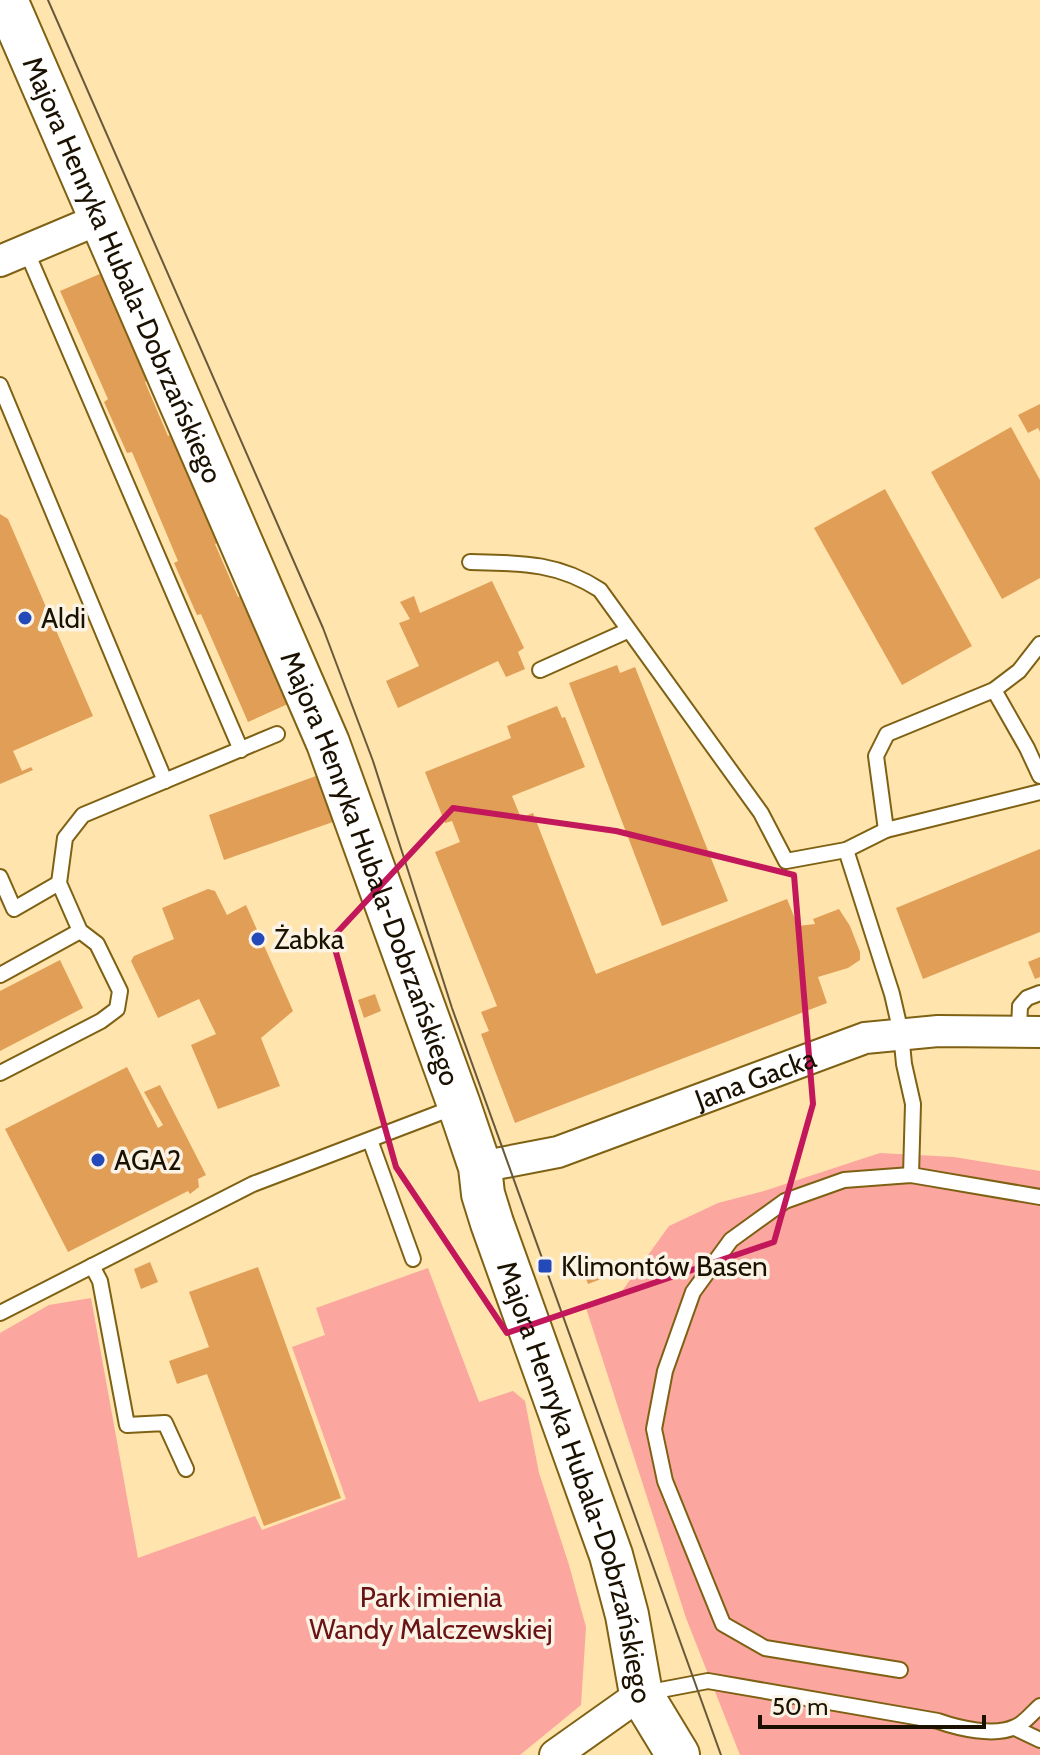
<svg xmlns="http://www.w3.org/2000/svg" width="1040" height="1755" font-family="Cabin,sans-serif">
  <rect width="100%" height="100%" fill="#ffe4ad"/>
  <g fill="#fba69e">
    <path d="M880,1153L954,1157L1040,1171V1755H740L686,1618L586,1308L617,1298L669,1226L718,1203L764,1191Z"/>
    <path d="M428,1268L479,1402L513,1391L525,1401L539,1473L569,1565L586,1627L581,1705L520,1755H0V1333L49,1305L91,1298L138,1558L255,1516L262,1530L346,1499L292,1347L325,1335L316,1308Z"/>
  </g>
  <g fill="#e19e57">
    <path d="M102,273L149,380L145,382L168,436L172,434L220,542L215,544L238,597L242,595L290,703L248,722L201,614L197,615L174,563L178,561L132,452L127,453L104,402L108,399L60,291Z"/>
    <path d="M1040,404V432L1038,428L1028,433L1018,415Z"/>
    <path d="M1011,427L1040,480V578L1002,599L931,472Z"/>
    <path d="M885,489L972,646L902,685L814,528Z"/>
    <path d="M0,514L8,519L93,716L13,751L22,771L31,767L33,770L0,784Z"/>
    <path d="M492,581L524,648L518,652L525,669L506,677L498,661L398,708L386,681L419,666L399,623L410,619L400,602L414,596L420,613Z"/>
    <path d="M617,665L620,673L635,667L728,901L662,926L569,683Z"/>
    <path d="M557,706L562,718L565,717L585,767L512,796L521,818L533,813L596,974L787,899L798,926L815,924L813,919L839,909L850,926L860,952V960L848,968L818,977L827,1003L515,1123L481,1034L489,1031L481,1012L497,1006L435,852L460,842L452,821L445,823L425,772L511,738L507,726Z"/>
    <path d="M316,776L333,822L224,860L209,815Z"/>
    <path d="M1040,849V932L923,979L896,908Z"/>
    <path d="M208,889L215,891L227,915L246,905L293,1011L261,1038L280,1086L218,1109L191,1045L216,1034L199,999L158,1018L131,961L134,956L174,939L162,908Z"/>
    <path d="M1040,957V977L1035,979L1028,962Z"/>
    <path d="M60,960L83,1008L0,1051V991Z"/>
    <path d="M375,994L381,1011L364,1018L358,1000Z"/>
    <path d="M127,1067L158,1128L163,1125L144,1092L160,1085L206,1175L198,1179L199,1187L190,1194L188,1191L68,1252L5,1129Z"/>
    <path d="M150,1262L158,1282L141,1289L134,1269Z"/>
    <path d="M596,1266L601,1279L588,1284L583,1271Z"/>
    <path d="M258,1267L341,1498L264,1526L207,1374L177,1384L169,1361L209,1347L189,1292Z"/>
  </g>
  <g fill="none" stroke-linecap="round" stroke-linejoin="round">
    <defs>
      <g id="lane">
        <path d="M26,250L241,750"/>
        <path d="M0,385L165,781"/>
        <path d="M470,562C519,563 557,562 600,590L761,813L786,861L846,850L886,830L1040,792"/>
        <path d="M540,670L627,631"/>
        <path d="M994,690L1027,748L1040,776"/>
        <path d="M886,830L876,756L887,734L994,690L1019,671L1040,644"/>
        <path d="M846,850L892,994L901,1033L904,1064L913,1104L911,1175"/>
        <path d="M0,877L14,909L59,883"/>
        <path d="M0,975L80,931"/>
        <path d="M1019,1029L1020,1006L1027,998L1040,993"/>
        <path d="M0,1073L101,1021L117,1009L120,991L97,944L80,931L59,883L65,838L83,815L277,734"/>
        <path d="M370,1140L413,1259"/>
        <path d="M92,1266L100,1281L127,1425L165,1423L186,1469"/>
        <path d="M0,1313L253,1184L455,1107"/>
        <path d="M900,1670L765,1648L723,1624L665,1481L654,1429L665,1371L693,1292L731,1240L785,1201L844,1180L911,1175L1040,1197"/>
        <path d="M645,1693L708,1681L938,1721C958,1728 994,1737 1015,1727C1024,1724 1033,1712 1040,1706"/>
        <path d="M1015,1728L1040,1740"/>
      </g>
      <g id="street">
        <path d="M0,261L102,218"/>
        <path id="s1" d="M480,1167L558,1152L865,1038L938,1031L1040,1032"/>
        <path d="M555,1755L641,1694"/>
      </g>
      <g id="secondary">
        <path id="s2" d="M6,0L328,743L459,1105L480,1167L483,1194L492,1223L611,1555L627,1615L641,1694L678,1755"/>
      </g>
    </defs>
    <use href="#lane" stroke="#7f6114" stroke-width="18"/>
    <use href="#street" stroke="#7f6114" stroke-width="34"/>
    <use href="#secondary" stroke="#7f6114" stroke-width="46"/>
    <use href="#lane" stroke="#fff" stroke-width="14"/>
    <use href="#street" stroke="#fff" stroke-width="30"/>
    <use href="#secondary" stroke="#fff" stroke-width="42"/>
    <path stroke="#69593b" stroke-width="2" d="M48,0L323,628L373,761L452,1008L721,1755"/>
  </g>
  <path fill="none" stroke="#c2185b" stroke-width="6" stroke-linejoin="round" d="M453,808L616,831L794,875L813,1104L774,1242L507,1333L396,1167L332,938Z"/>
  <g fill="#244ab9" stroke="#fbf4e6" stroke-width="3">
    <circle cx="25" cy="618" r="8"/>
    <circle cx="258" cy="939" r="8"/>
    <circle cx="98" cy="1160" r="8"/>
    <rect x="537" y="1258" width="16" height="16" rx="4"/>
  </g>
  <g text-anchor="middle" stroke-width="7" stroke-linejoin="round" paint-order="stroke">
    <g font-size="28" fill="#1b1100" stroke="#fbf4e6">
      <text dy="10" stroke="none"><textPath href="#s2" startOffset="294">Majora Henryka Hubala-Dobrzańskiego</textPath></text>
      <text dy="10" stroke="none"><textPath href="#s2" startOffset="942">Majora Henryka Hubala-Dobrzańskiego</textPath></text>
      <text dy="10" stroke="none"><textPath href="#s1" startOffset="290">Jana Gacka</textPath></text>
      <text dy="10" stroke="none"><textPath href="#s2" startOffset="1590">Majora Henryka Hubala-Dobrzańskiego</textPath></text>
    </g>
    <g font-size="28" fill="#1b1100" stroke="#fbf4e6" text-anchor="start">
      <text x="41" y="628">Aldi</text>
      <text x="274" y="949">Żabka</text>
      <text x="114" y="1170">AGA2</text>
      <text x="561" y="1276">Klimontów Basen</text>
    </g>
    <g font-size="28" fill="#691315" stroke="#fbf4e6">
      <text x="431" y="1607">Park imienia<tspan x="431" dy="32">Wandy Malczewskiej</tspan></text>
    </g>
  </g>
  <path d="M760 1715v12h224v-12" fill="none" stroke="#1b1100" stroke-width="4"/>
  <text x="772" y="1715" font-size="24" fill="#1b1100" stroke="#fbf4e6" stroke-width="6" paint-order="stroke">50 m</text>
</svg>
